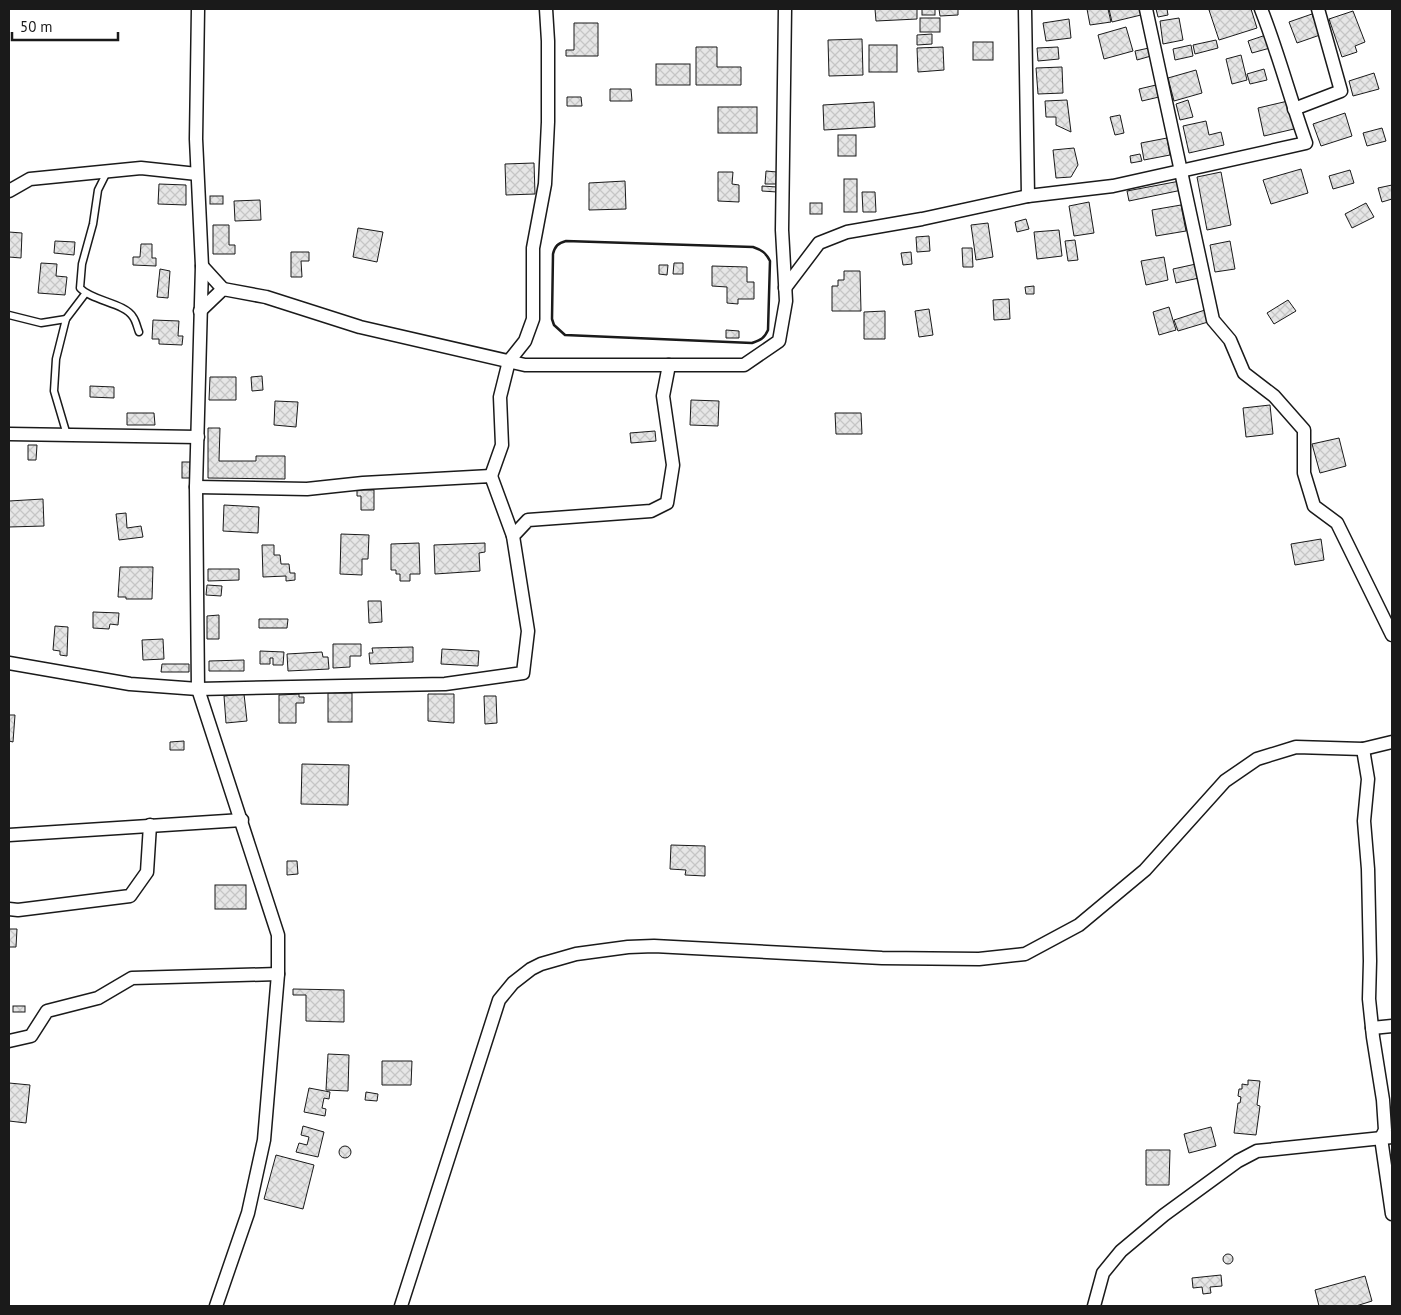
<svg xmlns="http://www.w3.org/2000/svg" width="1401" height="1315" font-family="'PT Sans',sans-serif">
  <defs>
    <pattern id="building-cross-hatch" width="8" height="8" patternUnits="userSpaceOnUse" patternTransform="scale(1.25)"><rect width="8" height="8" fill="#e6e6e6"/><path d="M0 0l8 8M0 8l8-8" fill="none" stroke="#c5c5c5"/></pattern>
  </defs>
  <rect width="100%" height="100%" fill="#fff"/>
  <g fill="url(#building-cross-hatch)" stroke="#1a1a1a">
    <path d="M875,9H917V19L876,21Z"/>
    <rect x="922" y="9" width="13" height="6"/>
    <path d="M939,9H958V15L940,16Z"/>
    <path d="M1087,9H1108L1111,22L1090,25Z"/>
    <path d="M1109,9H1139L1141,15L1112,22Z"/>
    <path d="M1156,9H1167L1168,15L1158,17Z"/>
    <path d="M1212,9H1251L1257,28L1219,40L1209,10Z"/>
    <path d="M1353,11L1365,42L1355,46L1357,52L1342,57L1329,19Z"/>
    <path d="M1312,14L1320,35L1297,43L1289,22Z"/>
    <rect x="920" y="18" width="20" height="14"/>
    <path d="M1179,18L1183,40L1163,44L1160,21Z"/>
    <path d="M1069,19L1071,38L1046,41L1043,23Z"/>
    <path d="M574,23H598V56H566V50H574Z"/>
    <path d="M1126,27L1133,51L1104,59L1098,35Z"/>
    <path d="M932,34V44L917,45V35Z"/>
    <path d="M1266,35L1270,48L1252,53L1248,41Z"/>
    <path d="M862,39L863,75L829,76L828,40Z"/>
    <path d="M1216,40L1218,48L1195,54L1193,45Z"/>
    <rect x="973" y="42" width="20" height="18"/>
    <rect x="869" y="45" width="28" height="27"/>
    <path d="M1191,45L1193,56L1175,60L1173,49Z"/>
    <path d="M696,47H717V67H741V85H696Z"/>
    <path d="M943,47L944,70L918,72L917,48Z"/>
    <path d="M1058,47L1059,59L1038,61L1037,48Z"/>
    <path d="M1149,48L1151,56L1137,60L1135,51Z"/>
    <path d="M1241,55L1247,80L1232,84L1226,59Z"/>
    <rect x="656" y="64" width="34" height="21"/>
    <path d="M1062,67L1063,93L1038,94L1036,68Z"/>
    <path d="M1264,69L1267,80L1250,84L1247,74Z"/>
    <path d="M1196,70L1202,93L1174,101L1168,78Z"/>
    <path d="M1374,73L1379,89L1353,96L1349,81Z"/>
    <path d="M1156,85L1159,97L1142,101L1139,89Z"/>
    <path d="M610,89H631L632,101H610Z"/>
    <path d="M567,97H581L582,106H567Z"/>
    <path d="M1067,100L1071,132L1056,125V117H1046L1045,101Z"/>
    <path d="M1188,100L1193,117L1180,120L1176,104Z"/>
    <path d="M1288,101L1294,129L1264,136L1258,108Z"/>
    <path d="M874,102L875,127L824,130L823,105Z"/>
    <rect x="718" y="107" width="39" height="26"/>
    <path d="M1345,113L1352,136L1321,146L1313,124Z"/>
    <path d="M1120,115L1124,133L1115,135L1110,117Z"/>
    <path d="M1206,121L1209,135L1221,132L1224,145L1189,153L1183,126Z"/>
    <path d="M1382,128L1386,141L1367,146L1363,133Z"/>
    <rect x="838" y="135" width="18" height="21"/>
    <path d="M1167,138L1170,155L1144,160L1141,143Z"/>
    <path d="M1074,148L1078,165L1071,177L1056,178L1053,150Z"/>
    <path d="M1140,154L1142,161L1131,163L1130,156Z"/>
    <path d="M534,163L535,194L506,195L505,164Z"/>
    <path d="M1301,169L1308,193L1271,204L1263,180Z"/>
    <path d="M1350,170L1354,183L1333,189L1329,176Z"/>
    <path d="M766,171L777,172L776,184H765Z"/>
    <path d="M718,172H733L732,184L739,185V202L718,201Z"/>
    <path d="M1221,172L1231,225L1207,230L1197,177Z"/>
    <rect x="844" y="179" width="13" height="33"/>
    <path d="M625,181L626,209L589,210V183Z"/>
    <path d="M1180,181L1182,190L1129,201L1127,191Z"/>
    <path d="M159,184L186,185V205L158,204Z"/>
    <path d="M1392,185V199L1382,202L1378,188Z"/>
    <path d="M762,186L777,187V192L762,191Z"/>
    <path d="M862,192H875L876,212H863Z"/>
    <rect x="210" y="196" width="13" height="8"/>
    <path d="M260,200L261,220L235,221L234,201Z"/>
    <path d="M1089,202L1094,233L1074,236L1069,206Z"/>
    <rect x="810" y="203" width="12" height="11"/>
    <path d="M1366,203L1374,217L1352,228L1345,214Z"/>
    <path d="M1181,205L1186,231L1156,236L1152,210Z"/>
    <path d="M1026,219L1029,229L1017,232L1015,222Z"/>
    <path d="M988,223L993,257L976,260L971,225Z"/>
    <path d="M213,225H229V245H235V254H213Z"/>
    <path d="M358,228L383,232L377,262L353,257Z"/>
    <path d="M1059,230L1062,256L1037,259L1034,232Z"/>
    <path d="M9,232L22,233L21,258L9,257Z"/>
    <path d="M929,236L930,251L917,252L916,237Z"/>
    <path d="M1075,240L1078,260L1068,261L1065,241Z"/>
    <path d="M55,241L75,242L74,255L54,253Z"/>
    <path d="M1230,241L1235,269L1215,272L1210,245Z"/>
    <path d="M141,244H152V258H156V266L133,265V257H140Z"/>
    <path d="M962,248H972L973,267H963Z"/>
    <path d="M291,252H309V261H301L302,277H291Z"/>
    <path d="M911,252L912,264L903,265L901,253Z"/>
    <path d="M1164,257L1168,280L1146,285L1141,261Z"/>
    <path d="M41,263L57,264L56,276L67,277L65,295L38,293Z"/>
    <path d="M674,263H683V274H673Z"/>
    <path d="M1196,264L1199,278L1176,283L1173,269Z"/>
    <path d="M659,265H668L667,275L659,274Z"/>
    <path d="M712,266L747,267V282H754V299H738V304L727,303V287L712,286Z"/>
    <path d="M160,269L170,271L168,298L157,297Z"/>
    <path d="M844,271H860L861,311H832V286H838V280H844Z"/>
    <path d="M1034,286V294H1026L1025,287Z"/>
    <path d="M1009,299L1010,319L994,320L993,300Z"/>
    <path d="M1288,300L1296,311L1274,324L1267,313Z"/>
    <path d="M1169,307L1176,330L1159,335L1153,312Z"/>
    <path d="M929,309L933,335L919,337L915,311Z"/>
    <path d="M1205,310L1208,322L1178,331L1174,320Z"/>
    <path d="M885,311V339H864V312Z"/>
    <path d="M153,320L179,321L178,336H183L182,345L159,344V339H152Z"/>
    <path d="M726,330L739,331V338H726Z"/>
    <path d="M262,376L263,390L252,391L251,377Z"/>
    <path d="M210,377H236V400H209Z"/>
    <path d="M90,386L114,387V398L90,397Z"/>
    <path d="M691,400L719,401L718,426L690,425Z"/>
    <path d="M275,401L298,402L296,427L274,425Z"/>
    <path d="M1270,405L1273,434L1246,437L1243,408Z"/>
    <path d="M127,413H154L155,425H127Z"/>
    <path d="M835,413H861L862,434H836Z"/>
    <path d="M208,428H220L219,461H256V456H285V479L208,478Z"/>
    <path d="M655,431L656,441L631,443L630,433Z"/>
    <path d="M1339,438L1346,466L1320,473L1312,444Z"/>
    <path d="M28,445H37L36,460H28Z"/>
    <rect x="182" y="462" width="11" height="16"/>
    <path d="M357,490H374V510H361V496H357Z"/>
    <path d="M43,499L44,526L9,527V501Z"/>
    <path d="M224,505L259,507L258,533L223,531Z"/>
    <path d="M126,513L127,528L141,526L143,537L119,540L116,514Z"/>
    <path d="M341,534L369,535L368,559H362V575L340,574Z"/>
    <path d="M1321,539L1324,560L1295,565L1291,544Z"/>
    <path d="M419,543L420,574H410V581H400V574H396V570H391V544Z"/>
    <path d="M485,543V552L479,553L480,571L435,574L434,545Z"/>
    <path d="M262,545H274V555H280L281,564H289L290,573H295V580L286,581V576L263,577Z"/>
    <path d="M120,567H153L152,599H126V597H118Z"/>
    <path d="M208,569H239V580L208,581Z"/>
    <path d="M207,585L222,586L221,596L206,595Z"/>
    <path d="M368,601H381L382,622L369,623Z"/>
    <path d="M93,612L119,613L118,625L110,624L109,629L93,628Z"/>
    <path d="M219,615V639H207V616Z"/>
    <path d="M259,619H288L287,628H259Z"/>
    <path d="M55,626L68,627L67,656L60,655V651L53,650Z"/>
    <path d="M163,639L164,659L143,660L142,640Z"/>
    <path d="M333,644H361V656H350V667L333,668Z"/>
    <path d="M413,647V662L370,664L369,653H373L372,648Z"/>
    <path d="M442,649L479,651L478,666L441,664Z"/>
    <path d="M260,651L284,652L283,665H273V658H270V664H260Z"/>
    <path d="M322,652L323,657H328L329,669L288,671L287,654Z"/>
    <path d="M244,660V671H209V661Z"/>
    <path d="M162,664H189V672H161Z"/>
    <rect x="328" y="693" width="24" height="29"/>
    <path d="M244,694L247,721L226,723L224,696Z"/>
    <path d="M299,694V697H304V703H296V723H279V695Z"/>
    <path d="M428,694H454V723L428,721Z"/>
    <path d="M484,696H496L497,723L485,724Z"/>
    <path d="M9,715H15L13,742L9,741Z"/>
    <path d="M184,741V750H170V742Z"/>
    <path d="M302,764L349,765L348,805L301,804Z"/>
    <path d="M671,845L705,846V876L685,875L686,870L670,869Z"/>
    <path d="M287,861H297L298,874L287,875Z"/>
    <rect x="215" y="885" width="31" height="24"/>
    <path d="M9,929H17L16,947H9Z"/>
    <path d="M293,989L344,990V1022L306,1021V995H293Z"/>
    <rect x="13" y="1006" width="12" height="6"/>
    <path d="M328,1054L349,1055L348,1091L326,1090Z"/>
    <path d="M382,1061H412L411,1085H382Z"/>
    <path d="M1248,1080L1260,1081L1257,1105L1260,1106L1256,1135L1234,1133L1238,1103H1240L1241,1097L1238,1096L1239,1089H1242V1084L1248,1085Z"/>
    <path d="M9,1083L30,1085L26,1123L9,1121Z"/>
    <path d="M309,1088L330,1092L329,1099L324,1098L322,1108L326,1109L325,1116L304,1112Z"/>
    <path d="M366,1092L378,1094L377,1101L365,1100Z"/>
    <path d="M303,1126L324,1132L318,1157L296,1152L299,1143L307,1145L309,1137L301,1135Z"/>
    <path d="M1211,1127L1216,1146L1189,1153L1184,1134Z"/>
    <circle cx="345" cy="1152" r="6"/>
    <path d="M1146,1150H1170L1169,1185H1146Z"/>
    <path d="M276,1155L314,1165L303,1209L264,1199Z"/>
    <circle cx="1228" cy="1259" r="5"/>
    <path d="M1221,1275L1222,1286L1210,1287L1211,1293L1203,1294L1202,1287L1193,1288L1192,1278Z"/>
    <path d="M1365,1276L1372,1301L1356,1306H1319L1315,1290Z"/>
  </g>
  <g fill="none" stroke-linecap="round" stroke-linejoin="round">
    <defs>
      <g id="lane">
        <path d="M107,172L98,190L93,224L82,264L80,288C92,301 125,303 133,317C136,321 137,327 139,332"/>
        <path d="M9,315L41,323L66,319"/>
        <path d="M67,435L54,391L56,359L66,319L85,294"/>
      </g>
      <g id="street">
        <path d="M198,9L196,139L202,266L196,487L198,689L278,935V974L264,1140L248,1213L216,1306"/>
        <path d="M1025,9L1028,196"/>
        <path d="M1146,9L1213,320L1230,340L1244,373L1274,396L1304,430V473L1314,506L1337,523L1392,635"/>
        <path d="M1294,109L1341,91L1318,9"/>
        <path d="M9,191L30,179L141,168L197,174"/>
        <path d="M202,266L223,289"/>
        <path d="M785,288L819,243L847,232L922,219L1028,196L1113,186L1306,143C1290,98 1278,52 1261,9"/>
        <path d="M200,311L223,289L266,297L360,327L525,365H744L779,341L786,301L782,230L785,9"/>
        <path d="M9,434L198,437"/>
        <path d="M491,476L502,445L500,397L509,361L525,341L533,319V248L545,184L548,122V41L546,9"/>
        <path d="M196,487L307,489L363,483L491,476L513,536"/>
        <path d="M9,663L130,684L198,689L445,684L523,673L528,631L513,536L528,520L651,511L667,503L673,465L663,396L669,365"/>
        <path d="M1363,749L1368,779L1364,821L1368,869L1370,961L1369,999L1373,1037L1383,1100L1385,1130L1381,1138L1392,1214"/>
        <path d="M9,835L242,820"/>
        <path d="M9,909L18,910L130,896L147,872L150,825"/>
        <path d="M1372,1028L1392,1026"/>
        <path d="M9,1041L31,1036L47,1011L98,998L132,978L278,974"/>
        <path d="M401,1306L499,1000L513,983L531,969L541,964L576,954L628,947L654,946L882,958L979,959L1025,954L1079,925L1145,870L1225,781L1257,759L1296,747L1363,749L1392,742"/>
        <path d="M1094,1306L1103,1273L1121,1251L1164,1215L1238,1161L1257,1151L1392,1137"/>
      </g>
    </defs>
    <use href="#lane" stroke="#1a1a1a" stroke-width="9"/>
    <use href="#street" stroke="#1a1a1a" stroke-width="15"/>
    <use href="#lane" stroke="#fff" stroke-width="6"/>
    <use href="#street" stroke="#fff" stroke-width="12"/>
    <path stroke="#1a1a1a" stroke-width="2.5" d="M566,241L753,247C762,250 766,253 770,261L768,330C764,339 760,340 752,343L565,335L554,325L552,319L553,254C555,246 558,243 566,241Z"/>
  </g>
  <rect width="1401" height="1315" fill="none" stroke="#1a1a1a" stroke-width="20"/>
  <path d="M12 32v8h106v-8" fill="none" stroke="#1a1a1a" stroke-width="2.5"/>
  <text x="20" y="32" font-size="15" fill="#1a1a1a" stroke="#ffffff" stroke-width="4" paint-order="stroke">50 m</text>
</svg>
